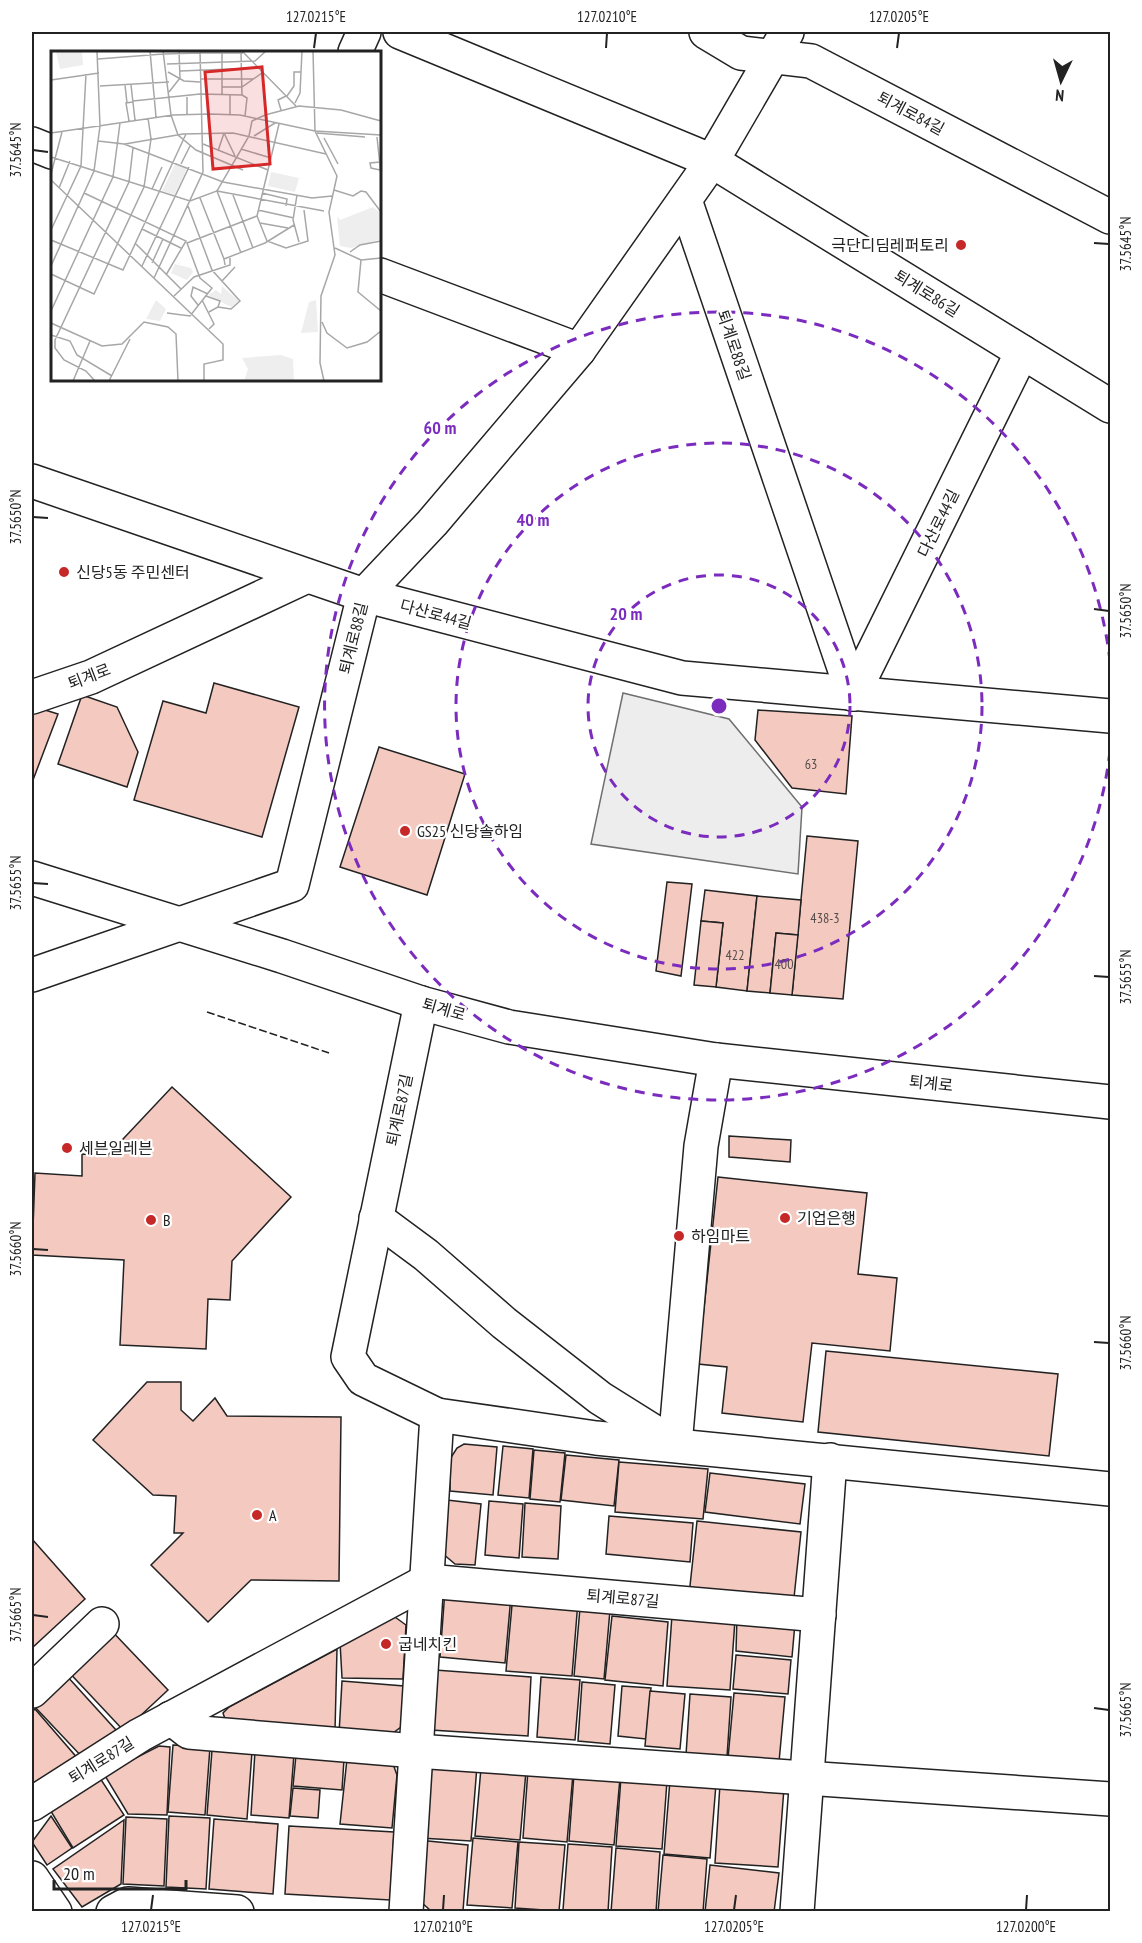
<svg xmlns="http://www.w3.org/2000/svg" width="1142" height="1943" font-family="'PT Sans Narrow','Noto Sans KR',sans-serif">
  <rect width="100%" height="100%" fill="#fff"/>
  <path fill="#ededed" stroke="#6f6f6f" stroke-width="1.5" d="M623,693L729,719L802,807L798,874L591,844Z"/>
  <g fill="#f3c9c0" stroke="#222" stroke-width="1.5">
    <path d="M214,683L299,707L262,837L134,800L163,701L206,713Z"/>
    <path d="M82,695L117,707L138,752L127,787L58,764Z"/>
    <path d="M45,710L58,714L33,780H32V714Z"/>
    <path d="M758,710L852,716L846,794L792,788L755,740Z"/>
    <path d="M379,747L465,774L427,895L340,867Z"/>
    <path d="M807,836L858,841L843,999L792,995Z"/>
    <path d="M667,882L692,884L681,976L656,971Z"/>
    <path d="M705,890L757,896L747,991L716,987L723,923L701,921Z"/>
    <path d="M757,896L801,900L798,935L776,933L770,993L747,991Z"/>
    <path d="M701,921L723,923L716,987L694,985Z"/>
    <path d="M776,933L798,935L792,995L770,993Z"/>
    <path d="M172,1087L291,1197L232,1261L230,1300L208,1299L206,1349L120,1345L124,1260L32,1255L35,1173L82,1176V1154L108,1155Z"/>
    <path d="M729,1136L791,1140L790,1162L729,1157Z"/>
    <path d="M718,1177L867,1193L858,1274L897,1278L890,1351L812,1343L803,1422L722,1413L727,1367L698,1364Z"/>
    <path d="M826,1351L1058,1374L1049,1456L818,1432Z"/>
    <path d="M147,1382H181V1410L193,1421L215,1398L227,1416L341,1417L339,1581L251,1580L208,1622L151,1565L183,1533H174L176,1496L153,1495L93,1440Z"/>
    <path d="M464,1444L497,1447L493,1495L450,1491V1459L457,1448Z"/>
    <path d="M503,1446L533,1449L529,1498L498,1495Z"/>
    <path d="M534,1450L565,1453L560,1502L530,1499Z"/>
    <path d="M566,1455L619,1460L614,1506L561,1500Z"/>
    <path d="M619,1462L708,1469L703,1519L615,1512Z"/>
    <path d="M710,1473L805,1484L800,1524L705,1512Z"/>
    <path d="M447,1500L481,1504L475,1565L455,1564L442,1553Z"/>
    <path d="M489,1501L523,1504L519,1558L485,1555Z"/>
    <path d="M525,1503L561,1506L558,1559L522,1557Z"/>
    <path d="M609,1516L693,1523L690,1562L606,1554Z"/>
    <path d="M697,1521L801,1532L793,1607L689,1595Z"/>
    <path d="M32,1539L85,1599L32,1648Z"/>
    <path d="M445,1590L511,1596L505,1663L440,1657Z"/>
    <path d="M513,1594L578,1601L572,1676L506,1671Z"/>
    <path d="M580,1608L610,1610L604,1679L574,1676Z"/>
    <path d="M388,1612L406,1625L403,1679L342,1678L340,1642Z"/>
    <path d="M672,1615L735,1620L730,1690L667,1686Z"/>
    <path d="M612,1616L668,1622L663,1686L605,1680Z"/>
    <path d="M737,1616L795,1623L792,1657L736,1651Z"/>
    <path d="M107,1626L168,1690L124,1731L64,1667Z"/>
    <path d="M337,1649L335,1731L225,1719L223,1713L229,1707Z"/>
    <path d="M736,1655L791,1660L788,1694L733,1689Z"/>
    <path d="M435,1670L531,1677L528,1736L431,1730Z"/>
    <path d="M66,1675L116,1730L84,1759L34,1706Z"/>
    <path d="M541,1677L580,1680L575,1740L537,1737Z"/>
    <path d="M342,1681L404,1686L401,1727L386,1738L339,1734Z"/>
    <path d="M582,1682L615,1685L610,1744L578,1741Z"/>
    <path d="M622,1686L651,1688L646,1739L618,1736Z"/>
    <path d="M650,1691L685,1694L680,1749L645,1746Z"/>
    <path d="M734,1693L785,1697L779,1762L728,1758Z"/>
    <path d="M690,1694L731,1697L727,1757L686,1755Z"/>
    <path d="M35,1709L79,1760L32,1798V1712Z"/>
    <path d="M173,1745L210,1747L205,1815L168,1812Z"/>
    <path d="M159,1746L170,1747L167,1815L128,1814L104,1774Z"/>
    <path d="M212,1750L252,1752L247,1819L207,1815Z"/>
    <path d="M255,1751L294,1754L289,1818L251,1815Z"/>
    <path d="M296,1755L344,1759L342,1790L293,1786Z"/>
    <path d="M347,1759L393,1764L397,1775L392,1828L340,1824Z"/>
    <path d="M442,1763L477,1766L471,1841L420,1838L425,1771Z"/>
    <path d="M481,1768L526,1771L520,1840L475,1836Z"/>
    <path d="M528,1770L573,1774L567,1842L523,1838Z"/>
    <path d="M574,1774L620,1778L614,1845L569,1841Z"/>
    <path d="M98,1775L124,1815L73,1848L46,1803Z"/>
    <path d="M621,1777L667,1781L662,1849L616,1846Z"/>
    <path d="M670,1780L716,1784L710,1858L664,1854Z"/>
    <path d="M720,1784L784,1788L778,1867L715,1863Z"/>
    <path d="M293,1788L320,1790L318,1818L290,1816Z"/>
    <path d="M51,1816L72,1848L47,1865L32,1842Z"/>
    <path d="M169,1816L210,1818L206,1889L166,1887Z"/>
    <path d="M126,1817L167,1819L164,1886L123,1884Z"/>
    <path d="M214,1819L278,1824L273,1894L209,1889Z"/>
    <path d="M124,1820L121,1884L82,1907L53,1869Z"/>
    <path d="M289,1826L394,1832L390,1900L285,1894Z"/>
    <path d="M473,1838L518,1842L512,1908L467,1905Z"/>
    <path d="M418,1840L468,1845L463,1911L430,1910L413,1895Z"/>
    <path d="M519,1842L565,1845L559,1911L515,1908Z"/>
    <path d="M568,1844L612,1847L608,1912L563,1910Z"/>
    <path d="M616,1848L660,1852L656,1912H611Z"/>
    <path d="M663,1855L707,1859L703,1912H658Z"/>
    <path d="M710,1865L779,1873L774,1912H705Z"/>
  </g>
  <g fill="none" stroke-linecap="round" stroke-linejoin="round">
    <defs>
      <g id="street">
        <path d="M400,32L712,161L1110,406"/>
        <path d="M706,32L741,53L811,61L1110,217"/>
        <path d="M355,52L364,32"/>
        <path d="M32,144L52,152"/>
        <path d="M685,200L853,694"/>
        <path d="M380,275L579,350"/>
        <path d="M32,481L364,595L682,678L1110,716"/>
        <path d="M853,694L1022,352"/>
        <path d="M32,697L91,677L307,576"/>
        <path d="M32,975L292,885L364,595L432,523L579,350L712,161L787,32"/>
        <path d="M376,1218L426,1255L504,1323L600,1398L675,1445L701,1146L716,1060"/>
        <path d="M437,1415L596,1438L1110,1489"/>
        <path d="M32,1691L102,1624"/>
        <path d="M171,1718L189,1732L416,1751L1110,1799"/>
        <path d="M32,1804L140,1735L427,1581L819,1615"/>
        <path d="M32,1878L55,1912"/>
        <path d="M113,1912L128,1904L237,1912"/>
        <path d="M406,1912L437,1415L363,1379L348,1357L421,1003"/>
        <path d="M797,1912L830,1460"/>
      </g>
      <path id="primary" d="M32,878L282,956L421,1003L509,1027L716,1060L1110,1102"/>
    </defs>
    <use href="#street" stroke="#222" stroke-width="36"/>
    <use href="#primary" stroke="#222" stroke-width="36"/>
    <use href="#street" stroke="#fff" stroke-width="33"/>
    <use href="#primary" stroke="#fff" stroke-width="33"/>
    <path stroke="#222" stroke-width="1.5" stroke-dasharray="8 3" stroke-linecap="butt" d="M207,1012L329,1053"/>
  </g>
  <path fill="none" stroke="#222" stroke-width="2" d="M314,48L316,33M606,48L607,33M897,48L899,33M33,150L48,152M1094,243L1109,244M33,517L48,518M1094,609L1109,611M33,883L48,884M1094,976L1109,977M33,1249L48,1250M1094,1342L1109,1343M33,1615L48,1617M1094,1708L1109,1710M151,1910L153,1895M443,1910L444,1895M734,1910L736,1895M1026,1910L1027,1895"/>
  <g fill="none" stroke="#7b2cbf" stroke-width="3" stroke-dasharray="10 8">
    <circle cx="719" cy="706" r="131"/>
    <circle cx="719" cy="706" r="263"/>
    <path d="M1110 751A394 394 0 1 1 1110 661"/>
  </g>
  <g fill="#c62828" stroke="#fff" stroke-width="2">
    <circle cx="961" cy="245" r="6"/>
    <circle cx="64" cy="572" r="6"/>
    <circle cx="405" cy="831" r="6"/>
    <circle cx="67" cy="1148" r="6"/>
    <circle cx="785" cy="1218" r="6"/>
    <circle cx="151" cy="1220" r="6"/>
    <circle cx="679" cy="1236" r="6"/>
    <circle cx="257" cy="1515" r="6"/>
    <circle cx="386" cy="1644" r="6"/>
  </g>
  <g text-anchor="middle" stroke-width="4.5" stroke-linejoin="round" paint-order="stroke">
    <g font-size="14" fill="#564c4a">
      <text x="811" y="769">63</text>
      <text x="825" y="923">438-3</text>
      <text x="735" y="960">422</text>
      <text x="784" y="969">400</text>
    </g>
    <g font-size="16" fill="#222" stroke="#fff">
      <text transform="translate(911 113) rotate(28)" y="6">퇴계로84길</text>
      <text transform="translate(927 293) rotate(32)" y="6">퇴계로86길</text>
      <text transform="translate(734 345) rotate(71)" y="6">퇴계로88길</text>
      <text transform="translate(938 523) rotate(-64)" y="6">다산로44길</text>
      <text transform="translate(436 614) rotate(15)" y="6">다산로44길</text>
      <text transform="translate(353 638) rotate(-76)" y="6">퇴계로88길</text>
      <text transform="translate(89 676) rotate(-21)" y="6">퇴계로</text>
      <text transform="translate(444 1009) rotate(16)" y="6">퇴계로</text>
      <text transform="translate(931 1083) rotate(6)" y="6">퇴계로</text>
      <text transform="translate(399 1110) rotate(-78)" y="6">퇴계로87길</text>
      <text transform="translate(623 1598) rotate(5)" y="6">퇴계로87길</text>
      <text transform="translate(101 1760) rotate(-32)" y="6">퇴계로87길</text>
    </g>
    <g font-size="16" fill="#222" stroke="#fff" text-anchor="start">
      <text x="949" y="251" text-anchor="end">극단디딤레퍼토리</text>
      <text x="76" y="578">신당5동 주민센터</text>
      <text x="417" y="837">GS25 신당솔하임</text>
      <text x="79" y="1154">세븐일레븐</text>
      <text x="797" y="1224">기업은행</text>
      <text x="163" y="1226">B</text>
      <text x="691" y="1242">하임마트</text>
      <text x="269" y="1521">A</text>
      <text x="398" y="1650">굽네치킨</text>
    </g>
  </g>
  <g transform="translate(51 51)">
    <rect width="330" height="330" fill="#fff"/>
    <path d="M31,0L32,14L9,18L5,1ZM124,113L136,117L124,144L111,140ZM220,121L248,127L244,141L217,135ZM322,156L330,162V188L300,197L289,195L286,165L289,169ZM124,213L140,217L142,221L136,229L120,222ZM171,235L188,250L180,256L157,244L165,239L170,243ZM105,249L115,258L109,270L95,268ZM265,249L267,281L250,282L258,251ZM230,304L242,308L243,330H193L197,318L191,307Z" fill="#eee"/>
    <path fill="none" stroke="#a7a7a7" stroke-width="1.5" d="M99,0L105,66M112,0L120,64L127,84L145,99L192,119M191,0L245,55M262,0L264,80L286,125L278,161L284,204L270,245L269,312L273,330M190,1L191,44L196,47L194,65M149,2H192M171,2V44M112,3L149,2M47,8L112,3M116,13L204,10L215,0M129,20L207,17M117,21L133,30L149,31M149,28H203M0,29L48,22M74,34L76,52M80,34L84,69M49,35L118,31M171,36H191L211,22M118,41L129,27L128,0M136,44V64M236,45L243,35V21H250M82,50L149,43L191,44M244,52L249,42L251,0M230,59L227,49L235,45M179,63V44M78,70L75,52L82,51M228,73L206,165L216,190L235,197L257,190L253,159M0,82L122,64L159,63L189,64L264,80L330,84M173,82L184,105M266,82L314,86M330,84V63M203,85L224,72M326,86L330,124M273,87L287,113M47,90L73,93L172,131L261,147L281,145M74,93L132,83L182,82L275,103M152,93L217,119M190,98L220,107M167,100L173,82M0,106L139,150L166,140L198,85L201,70L214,64L248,55L290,59L330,70M329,111L319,112L320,117L329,119M130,113L139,95M0,123L11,81M0,129L172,293V309L153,313V330M8,137L19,110M101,138L111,116M283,139L302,145L310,140L315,141L330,161M33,142L135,190L115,224M211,142L236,148L235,155M182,144L202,197M246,144L242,169L248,191M149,147L173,208M137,155L161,219L189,250L180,258L167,256M207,159L243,167M209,172L237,177M91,178L130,197M0,179L30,115L35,23M0,189L72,219L135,83M85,193L130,238M284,197L310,209M299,201L309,194L330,190M190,202L166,140L273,160M310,209L307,241L330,260M310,209L330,207M101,212L112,188M174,214L173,208L214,192L243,174M0,215L43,120L49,75L46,0M91,215L138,116M0,223L43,243L93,136L100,88L97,67M103,227L152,121L149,0M171,230L184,216M123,245L143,226L179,214V207M155,245L169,250L167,256L158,261M151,249L163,273L158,278M147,254L140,245L142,236L157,243M0,260L62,126L69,72M116,262L139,265L161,237L149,227L136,192L206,165M271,271L276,282L296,297L316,291L330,280M0,272L51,295L71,293L93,271L117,276L125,283L127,330M0,284L19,290L26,304L61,325M22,330L39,290M44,330L35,320L13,309L4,297V289L78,131L82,97M58,330L79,288"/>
    <path fill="#d62828" fill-opacity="0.15" stroke="#d62828" stroke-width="3" d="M211,16L219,113L162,118L154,21Z"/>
    <rect width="330" height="330" fill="none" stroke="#222" stroke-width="3"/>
  </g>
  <circle cx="719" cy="706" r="9" fill="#7b2cbf" stroke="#fff" stroke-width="3"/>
  <g font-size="18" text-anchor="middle" font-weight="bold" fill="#7b2cbf" stroke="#fff" stroke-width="4.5" stroke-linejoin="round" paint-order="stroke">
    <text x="440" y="434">60 m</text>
    <text x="533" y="526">40 m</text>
    <text x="626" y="620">20 m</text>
  </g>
  <rect width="1142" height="1943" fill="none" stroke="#ffffff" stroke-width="66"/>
  <g transform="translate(1061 81) rotate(185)" stroke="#ffffff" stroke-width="4.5" paint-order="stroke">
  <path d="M0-4.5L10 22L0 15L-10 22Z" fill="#222222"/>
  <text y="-9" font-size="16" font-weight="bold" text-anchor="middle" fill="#222222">N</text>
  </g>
  <path d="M54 1880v9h132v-9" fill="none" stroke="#222222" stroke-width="3"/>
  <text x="63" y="1880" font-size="18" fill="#222222" stroke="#ffffff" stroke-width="4.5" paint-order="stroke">20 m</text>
  <rect x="33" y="33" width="1076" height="1877" fill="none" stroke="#222" stroke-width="2"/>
  <g font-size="15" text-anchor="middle" fill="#222">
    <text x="316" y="22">127.0215°E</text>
    <text x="607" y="22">127.0210°E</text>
    <text x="899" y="22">127.0205°E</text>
    <text transform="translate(16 150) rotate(-90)" y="5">37.5645°N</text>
    <text transform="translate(1126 244) rotate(-90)" y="5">37.5645°N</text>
    <text transform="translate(16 517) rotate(-90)" y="5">37.5650°N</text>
    <text transform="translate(1126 611) rotate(-90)" y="5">37.5650°N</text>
    <text transform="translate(16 883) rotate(-90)" y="5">37.5655°N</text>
    <text transform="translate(1126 977) rotate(-90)" y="5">37.5655°N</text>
    <text transform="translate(16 1249) rotate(-90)" y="5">37.5660°N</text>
    <text transform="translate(1126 1343) rotate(-90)" y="5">37.5660°N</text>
    <text transform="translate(16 1615) rotate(-90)" y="5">37.5665°N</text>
    <text transform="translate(1126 1710) rotate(-90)" y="5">37.5665°N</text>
    <text x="151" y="1932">127.0215°E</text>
    <text x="443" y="1932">127.0210°E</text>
    <text x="734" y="1932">127.0205°E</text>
    <text x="1026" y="1932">127.0200°E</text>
  </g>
</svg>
